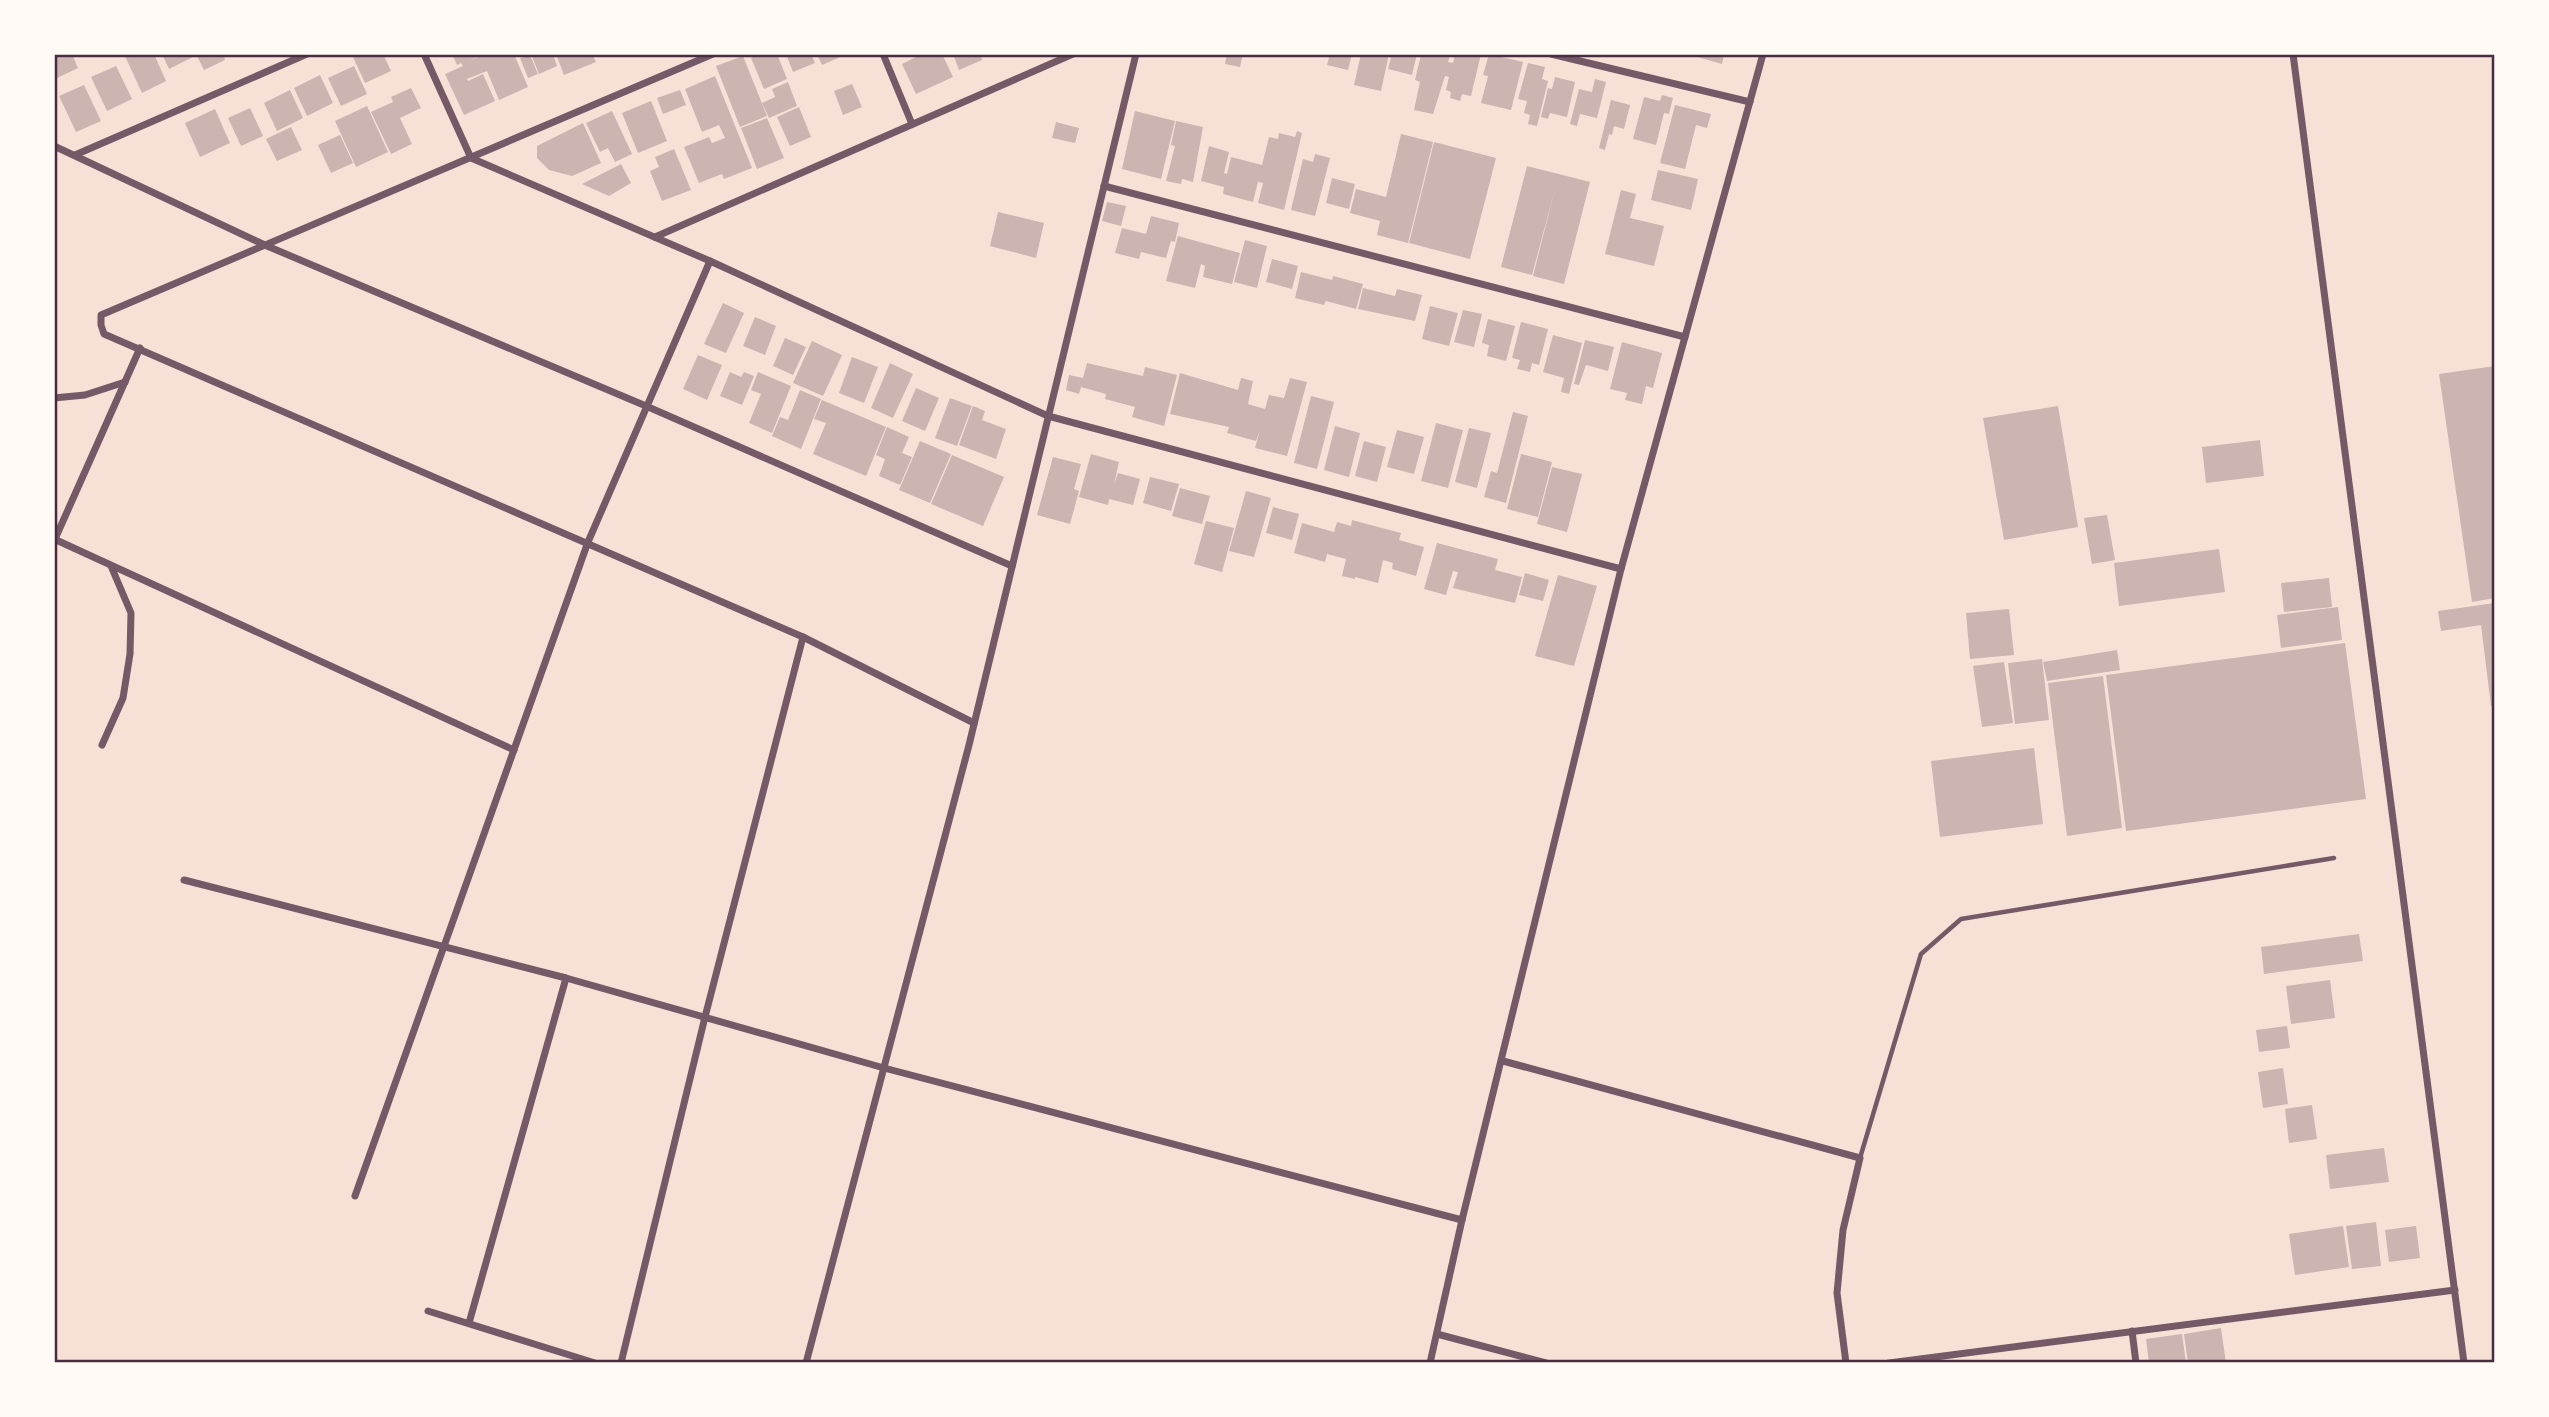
<svg xmlns="http://www.w3.org/2000/svg" width="2549" height="1417" font-family="Inter,sans-serif">
  <rect width="100%" height="100%" fill="#f7e1d7"/>
  <g fill="#ccb4b1">
    <path d="M54,54H72L78,68L55,79Z"/>
    <path d="M124,54H154L166,81L142,93Z"/>
    <path d="M162,54H192L193,57L169,69Z"/>
    <path d="M196,54H223L225,60L204,70Z"/>
    <path d="M354,54H383L391,71L365,83L352,55Z"/>
    <path d="M452,54H481L471,60L484,54H514L528,87L499,100L487,71L467,79L468,81L483,74L495,101L464,115L445,74L463,66L461,63L457,65Z"/>
    <path d="M531,54H553L557,66L539,74Z"/>
    <path d="M556,54H592L596,62L564,75Z"/>
    <path d="M758,54H777L787,79L764,89L751,58Z"/>
    <path d="M786,54H811L815,63L793,72Z"/>
    <path d="M817,54H847L822,65Z"/>
    <path d="M922,54H942L953,77L916,94L902,64Z"/>
    <path d="M953,54H980L982,60L959,70Z"/>
    <path d="M1227,54H1243L1240,67L1225,64Z"/>
    <path d="M1330,54H1352L1348,70L1327,65Z"/>
    <path d="M1361,54H1389L1381,91L1354,85Z"/>
    <path d="M1392,54H1417L1412,75L1388,69Z"/>
    <path d="M1426,54L1450,55L1448,62L1453,63L1455,54H1481L1471,96L1462,94L1460,101L1450,98L1451,92L1446,90L1449,77L1445,76L1433,114L1414,110L1420,82L1415,80L1421,55L1426,57Z"/>
    <path d="M1489,54L1523,62L1511,110L1481,103L1488,76L1483,75Z"/>
    <path d="M1687,54H1724L1722,64Z"/>
    <path d="M530,55L538,74L528,78L520,58Z"/>
    <path d="M743,56L767,116L740,127L716,66Z"/>
    <path d="M1528,63L1545,67L1542,79L1548,81L1537,126L1528,124L1530,115L1524,113L1527,101L1518,99Z"/>
    <path d="M116,66L132,99L107,111L91,77Z"/>
    <path d="M354,66L367,94L341,106L328,78Z"/>
    <path d="M320,75L333,103L307,116L294,88Z"/>
    <path d="M715,76L752,168L724,179L722,174L699,183L684,147L709,137L712,143L725,138L719,125L702,132L685,89Z"/>
    <path d="M1555,77L1575,82L1567,117L1550,113L1548,119L1541,117L1548,88L1552,89Z"/>
    <path d="M1595,79L1606,82L1597,118L1580,114L1577,126L1570,124L1579,89L1592,92Z"/>
    <path d="M788,82L797,106L769,118L762,103L775,97L772,89Z"/>
    <path d="M852,84L862,107L843,115L834,91Z"/>
    <path d="M84,85L101,121L76,132L59,96Z"/>
    <path d="M411,88L421,108L400,118L412,144L391,154L371,112L393,102L391,97Z"/>
    <path d="M290,90L303,118L277,131L264,103Z"/>
    <path d="M680,90L686,105L663,114L657,98Z"/>
    <path d="M1662,95L1673,98L1669,114L1664,113L1656,145L1633,139L1644,97L1660,101Z"/>
    <path d="M1611,100L1630,105L1624,129L1614,126L1612,135L1609,134L1605,150L1599,148Z"/>
    <path d="M651,101L667,141L638,153L622,113Z"/>
    <path d="M1675,105L1711,114L1707,128L1696,125L1685,169L1660,163Z"/>
    <path d="M367,106L388,152L356,167L335,121Z"/>
    <path d="M799,107L811,137L790,146L777,117Z"/>
    <path d="M250,108L263,136L241,146L228,118Z"/>
    <path d="M215,109L230,143L200,157L185,123Z"/>
    <path d="M612,111L632,154L615,162L608,148L600,152L586,123Z"/>
    <path d="M1135,111L1175,121L1161,179L1122,169Z"/>
    <path d="M767,118L784,158L757,169L741,128Z"/>
    <path d="M1176,121L1203,127L1193,182L1182,179L1181,184L1166,181L1175,146L1171,145Z"/>
    <path d="M1056,122L1079,128L1075,143L1052,138Z"/>
    <path d="M583,123L601,163L572,176L549,170L537,158V146Z"/>
    <path d="M291,127L302,150L277,161L266,139Z"/>
    <path d="M1297,131L1302,133L1284,210L1258,203L1263,183L1258,182L1253,202L1223,194L1224,187L1201,181L1209,146L1229,152L1224,173L1227,174L1231,157L1262,165L1269,137L1278,139L1279,133L1295,137Z"/>
    <path d="M1401,134L1433,142L1408,243L1377,235L1380,221L1350,213L1356,189L1386,197Z"/>
    <path d="M340,135L353,163L331,173L318,145Z"/>
    <path d="M1434,142L1496,158L1470,259L1409,243Z"/>
    <path d="M674,149L691,190L662,201L650,171L659,167L655,157Z"/>
    <path d="M1315,154L1330,158L1315,216L1291,210L1303,159L1313,162Z"/>
    <path d="M621,164L631,183L609,196L582,184Z"/>
    <path d="M1527,166L1590,182L1564,284L1533,276L1555,189L1532,275L1501,267Z"/>
    <path d="M1658,170L1698,179L1691,210L1651,200Z"/>
    <path d="M1332,178L1355,184L1349,209L1326,203Z"/>
    <path d="M1621,190L1636,194L1630,218L1664,226L1654,266L1605,254Z"/>
    <path d="M1107,202L1126,206L1121,226L1102,221Z"/>
    <path d="M998,212L1044,223L1036,258L990,246Z"/>
    <path d="M1151,216L1179,223L1175,242L1171,241L1166,258L1141,252L1139,259L1115,253L1122,228L1146,234Z"/>
    <path d="M1178,236L1240,253L1232,284L1203,277L1205,266L1201,264L1195,288L1166,281Z"/>
    <path d="M1245,240L1267,246L1257,288L1234,282Z"/>
    <path d="M1272,259L1298,266L1292,289L1266,282Z"/>
    <path d="M1301,272L1332,280L1333,276L1363,284L1356,309L1326,301L1324,305L1295,298Z"/>
    <path d="M1363,288L1395,296L1397,289L1422,295L1415,321L1358,309Z"/>
    <path d="M723,303L744,313L726,353L704,344Z"/>
    <path d="M1430,306L1458,313L1449,346L1422,339Z"/>
    <path d="M1463,310L1482,314L1474,347L1454,342Z"/>
    <path d="M755,317L776,326L765,355L743,346Z"/>
    <path d="M1488,319L1515,326L1506,361L1487,356L1489,345L1482,343Z"/>
    <path d="M1521,322L1548,329L1539,365L1532,363L1530,372L1517,369L1520,360L1512,358Z"/>
    <path d="M1553,335L1582,343L1569,394L1561,392L1564,378L1543,372Z"/>
    <path d="M785,338L806,347L793,375L773,366Z"/>
    <path d="M1585,340L1614,347L1608,371L1586,365L1579,385L1574,384Z"/>
    <path d="M812,341L842,355L823,396L793,383Z"/>
    <path d="M1622,342L1662,353L1653,388L1646,386L1642,404L1625,400L1627,393L1610,389Z"/>
    <path d="M698,355L722,365L707,400L683,389Z"/>
    <path d="M852,357L878,367L864,403L839,393Z"/>
    <path d="M890,363L913,374L893,418L871,408Z"/>
    <path d="M1087,363L1143,376L1145,367L1177,375L1164,426L1132,417L1135,407L1105,399L1106,394L1081,387L1079,394L1066,390L1069,375L1083,378Z"/>
    <path d="M2495,366V598L2472,602L2439,374Z"/>
    <path d="M730,372L741,377L744,372L754,376L742,405L720,396Z"/>
    <path d="M758,372L791,386L772,433L749,423L761,394L751,390Z"/>
    <path d="M1180,373L1238,390L1241,378L1253,381L1248,404L1265,409L1269,395L1284,398L1290,378L1307,382L1287,456L1255,448L1260,430L1256,441L1227,433L1229,427L1170,414Z"/>
    <path d="M916,388L939,398L925,431L902,421Z"/>
    <path d="M800,390L821,399L801,449L772,436L780,417L788,420Z"/>
    <path d="M1311,396L1334,402L1317,469L1294,463Z"/>
    <path d="M950,398L972,406L957,446L935,438Z"/>
    <path d="M822,400L886,427L866,476L813,454L826,423L814,419Z"/>
    <path d="M973,406L985,411L982,420L1006,429L996,459L959,445Z"/>
    <path d="M2058,406L2078,527L2004,540L1983,418Z"/>
    <path d="M1513,412L1528,416L1506,503L1484,497L1491,471L1497,473Z"/>
    <path d="M1436,423L1463,430L1448,488L1421,481Z"/>
    <path d="M1335,426L1360,433L1349,477L1324,470Z"/>
    <path d="M887,427L909,437L902,453L912,457L900,485L879,476L885,459L876,455Z"/>
    <path d="M1469,428L1491,433L1477,488L1455,482Z"/>
    <path d="M1397,430L1424,437L1414,474L1387,467Z"/>
    <path d="M2260,440L2264,476L2206,483L2202,447Z"/>
    <path d="M920,441L951,454L930,503L899,490Z"/>
    <path d="M1364,441L1386,447L1377,482L1355,476Z"/>
    <path d="M1091,454L1119,462L1114,484L1118,473L1140,479L1133,505L1109,499L1108,505L1079,497Z"/>
    <path d="M1521,454L1552,462L1538,517L1507,509Z"/>
    <path d="M952,455L1004,477L983,526L931,504Z"/>
    <path d="M1053,457L1081,464L1074,489L1079,491L1070,524L1037,515Z"/>
    <path d="M1552,467L1582,474L1567,532L1537,524Z"/>
    <path d="M1150,477L1179,484L1171,511L1143,503Z"/>
    <path d="M1180,488L1210,496L1202,524L1172,516Z"/>
    <path d="M1246,491L1271,498L1254,557L1229,551Z"/>
    <path d="M1273,507L1299,514L1292,540L1266,533Z"/>
    <path d="M2107,515L2115,560L2092,564L2084,518Z"/>
    <path d="M1352,520L1401,533L1399,540L1424,547L1416,576L1392,569L1393,563L1383,560L1378,583L1355,577V579L1342,576L1346,559L1327,554L1325,562L1294,553L1302,523L1334,532L1337,522L1351,526Z"/>
    <path d="M1206,521L1234,528L1222,572L1194,564Z"/>
    <path d="M1437,543L1498,559L1495,570L1522,577L1515,603L1453,588L1458,572L1453,571L1446,595L1424,589Z"/>
    <path d="M2219,549L2225,592L2119,606L2114,563Z"/>
    <path d="M1525,573L1549,580L1543,601L1519,595Z"/>
    <path d="M1558,575L1597,586L1574,666L1535,656Z"/>
    <path d="M2329,578L2332,607L2284,612L2281,583Z"/>
    <path d="M2495,603V706H2491L2481,625L2441,631L2438,611Z"/>
    <path d="M2338,607L2342,640L2281,648L2277,615Z"/>
    <path d="M2009,609L2014,655L1970,659L1966,613Z"/>
    <path d="M2345,643L2366,799L2126,831L2106,675Z"/>
    <path d="M2117,650L2120,670L2047,681L2043,662Z"/>
    <path d="M2042,659L2049,720L2015,724L2008,663Z"/>
    <path d="M2004,662L2013,723L1982,727L1973,666Z"/>
    <path d="M2103,676L2122,828L2067,836L2048,683Z"/>
    <path d="M2034,748L2043,824L1940,837L1931,761Z"/>
    <path d="M2359,934L2363,961L2264,974L2261,947Z"/>
    <path d="M2330,980L2335,1018L2291,1024L2286,986Z"/>
    <path d="M2287,1026L2290,1048L2259,1052L2256,1030Z"/>
    <path d="M2283,1068L2288,1104L2263,1108L2258,1072Z"/>
    <path d="M2312,1105L2317,1139L2289,1143L2285,1109Z"/>
    <path d="M2384,1148L2389,1182L2330,1189L2326,1155Z"/>
    <path d="M2376,1222L2381,1266L2352,1269L2346,1226Z"/>
    <path d="M2343,1226L2349,1267L2295,1275L2289,1234Z"/>
    <path d="M2416,1226L2420,1258L2389,1262L2385,1230Z"/>
    <path d="M2221,1328L2226,1363H2188L2184,1334Z"/>
    <path d="M2182,1334L2186,1363H2149L2146,1339Z"/>
  </g>
  <g fill="none" stroke-linecap="round" stroke-linejoin="round">
    <path stroke="#755966" stroke-width="4.5" d="M1860,1158L1921,954L1961,919L2334,858"/>
    <g stroke="#755966" stroke-width="7">
      <path d="M424,54L471,158L710,261L1048,416L1621,569"/>
      <path d="M713,54L101,315V325L104,334L803,637L974,723"/>
      <path d="M883,54L912,124"/>
      <path d="M1551,54L1750,102"/>
      <path d="M2293,54L2464,1363"/>
      <path d="M54,146L267,246L646,406L1012,566"/>
      <path d="M75,155L307,54"/>
      <path d="M1104,186L1685,337"/>
      <path d="M655,237L1073,54"/>
      <path d="M54,398L85,395L125,382"/>
      <path d="M54,539L514,750"/>
      <path d="M55,539L140,348"/>
      <path d="M102,745L123,698L130,654L131,613L111,566"/>
      <path d="M184,880L566,978L884,1068L1462,1220"/>
      <path d="M1503,1061L1860,1158L1843,1230L1837,1293L1846,1363"/>
      <path d="M355,1196L588,542L710,261"/>
      <path d="M428,1311L595,1363"/>
      <path d="M469,1323L566,978"/>
      <path d="M2132,1331L2136,1363"/>
      <path d="M1437,1334L1546,1363"/>
      <path d="M621,1363L705,1017L803,637"/>
      <path d="M806,1363L969,745L1136,54"/>
      <path d="M1430,1363L1462,1220L1621,569L1763,54"/>
      <path d="M1889,1363L2455,1290"/>
    </g>
  </g>
  <rect width="2549" height="1417" fill="none" stroke="#fffaf5" stroke-width="112"/>
  <rect x="56" y="56" width="2437" height="1305" fill="none" stroke="#4a2c40" stroke-width="2.5"/>
</svg>
